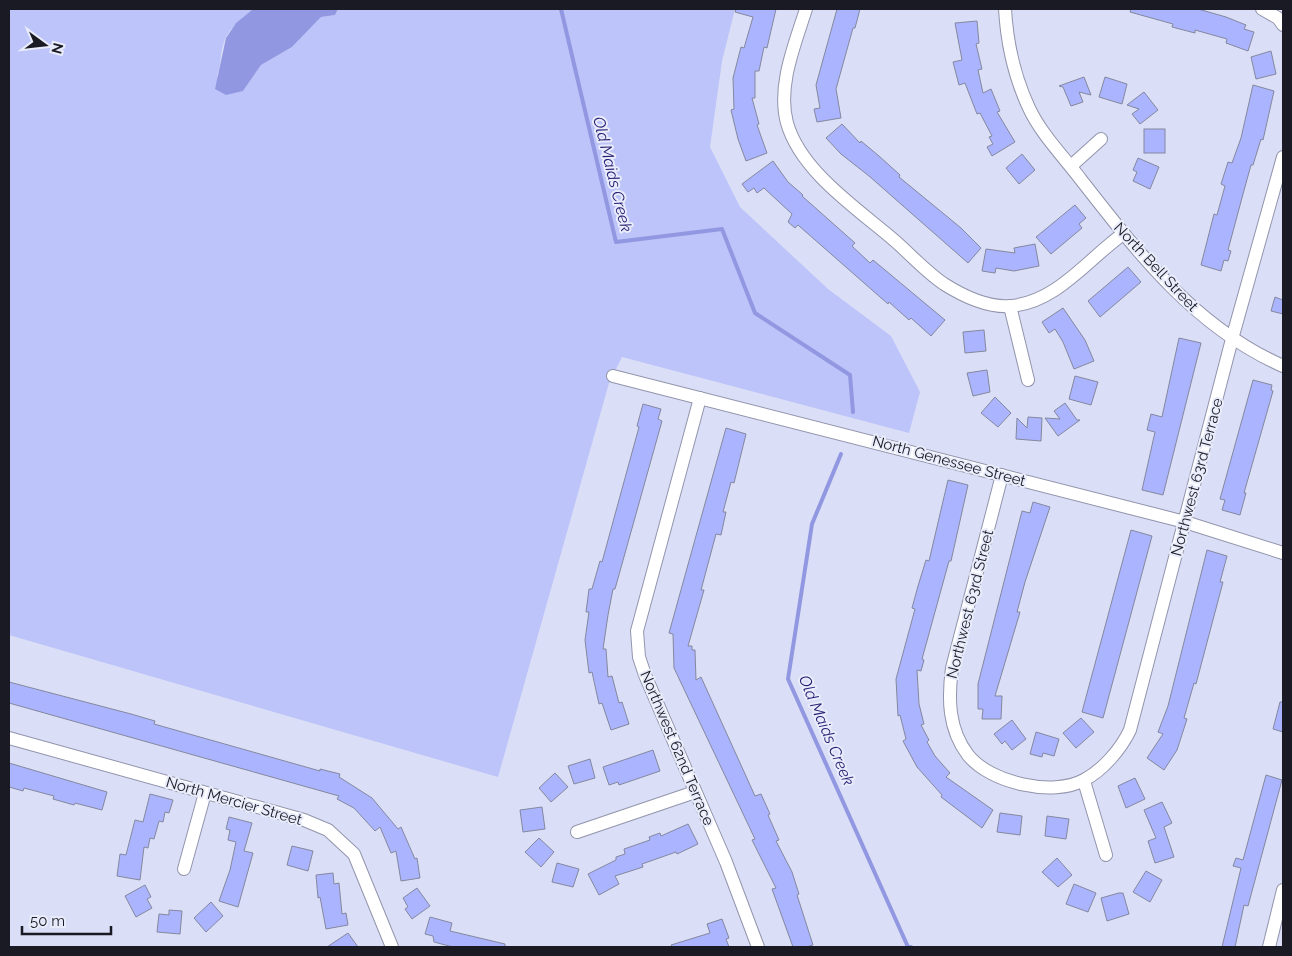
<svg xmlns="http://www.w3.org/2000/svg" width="1292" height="956" font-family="Raleway,sans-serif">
  <rect width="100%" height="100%" fill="#dadef6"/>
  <path fill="#bdc4f9" d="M9,9H253C241,19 227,29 223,45C220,55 221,66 217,76L243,91L261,65L292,47L321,17L335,15L338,9H735L722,61L710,147L740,207L828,289L891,336L920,392L909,433L622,357L609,383L498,777L9,635Z"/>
  <path fill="#9198e1" d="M253,9H338L335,15L321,17L292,47L261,65L243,91L226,95L215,89L226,38L236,23Z"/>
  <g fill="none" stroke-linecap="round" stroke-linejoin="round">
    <g stroke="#9198e1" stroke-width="4">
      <path d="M561,9L616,242L722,229L755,313L850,375L853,412"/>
      <path d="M841,454L812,524L788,679L908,947H911"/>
    </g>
  </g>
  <g fill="#abb4ff" stroke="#84889e">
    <path d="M736,9H776L767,48L764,47L759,71H755V98H752L759,124L757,125L767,153L746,161L738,139L731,110L734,109L733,78L741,47L744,48L753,17L735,12Z"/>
    <path d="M837,9H860L855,28H853L836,89L841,118L817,122L814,109L820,108L816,85Z"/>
    <path d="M1131,9H1198L1226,17L1246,25L1244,29L1254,32L1248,51L1226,43L1227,39L1195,30V33L1172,27L1173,24L1130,12Z"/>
    <path d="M977,21L979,43L976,44L982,69L978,70L983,93L991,89L1000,111L997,112L1015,142L992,156L987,147L993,144L989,137L992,136L980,113L977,114L965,83L959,85L953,62L962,60L955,23Z"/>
    <path d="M1271,51L1276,74L1256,79L1251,57Z"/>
    <path d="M1084,77L1091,95L1079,92L1083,102L1071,106L1063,87L1059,86Z"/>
    <path d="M1105,77L1127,84L1122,104L1099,97Z"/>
    <path d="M1253,85L1274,91L1263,140L1261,139L1253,165H1251L1243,194L1228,250L1231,251L1228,261L1224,260L1221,271L1201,265L1214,214L1217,215L1225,186L1221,184L1228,162L1232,163L1241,138Z"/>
    <path d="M1144,92L1158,110L1140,124L1132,114L1139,109L1127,105Z"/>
    <path d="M842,124L860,143L861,141L879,156L900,175L899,177L961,228L981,248L968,263L869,176L841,154L826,138Z"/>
    <rect x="1144" y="129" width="21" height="24"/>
    <path d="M1022,154L1035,170L1019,184L1006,168Z"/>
    <path d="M1138,158L1159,167L1150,189L1133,181L1137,172L1133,170Z"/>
    <path d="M773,161L788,182L803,195L802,196L855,243L852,246L870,263L873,260L945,320L931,336L911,318L909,320L889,302L888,304L798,225L795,228L788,222L792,214L764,188L757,193L754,188L748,192L742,184Z"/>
    <path d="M1075,205L1086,218L1079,224L1082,228L1051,254L1036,237Z"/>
    <path d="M1035,244L1039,266L1014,271L996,268L995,273L982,271L986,249L1015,253L1014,248Z"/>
    <path d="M1128,267L1141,282L1100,317L1088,301Z"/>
    <path d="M1275,297L1283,300V314L1271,311Z"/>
    <path d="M1063,308L1085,340L1094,361L1074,369L1063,342L1055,329L1049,333L1042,322Z"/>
    <path d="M984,330L986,351L965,353L963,332Z"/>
    <path d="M1179,338L1201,343L1163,495L1142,490L1155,432L1147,430L1151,414L1162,417Z"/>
    <path d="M987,370L990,392L973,396L967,373Z"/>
    <path d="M1075,376L1098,382L1091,405L1069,399Z"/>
    <path d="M1253,380L1272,385L1271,390L1273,391L1244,493H1246L1240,515L1222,510L1225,500L1220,499Z"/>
    <path d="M995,397L1011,413L998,427L981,413Z"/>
    <path d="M1065,403L1077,420H1080L1058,436L1045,418L1060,419L1054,411Z"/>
    <path d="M643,404L661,409L658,419L662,421L615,589H613L608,615L603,649H606L608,677L612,676L619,703L622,702L629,724L611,730L602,703L599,704L592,672L589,673L585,640L589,612H586L589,589H592L600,561L602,562L639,427L637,426Z"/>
    <path d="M1028,417L1042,418L1041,441L1016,439L1017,418L1027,428Z"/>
    <path d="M726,428L746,434L734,483L731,482L723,512H726L721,535L716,534L701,590H704L688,646H692V650H695L696,680L701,677L755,796L761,794L770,814L768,815L779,840L776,841L792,872L799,894L797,895L813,945L806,947H793L772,889L776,888L752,840L755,839L674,668L673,634L669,633Z"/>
    <path d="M948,480L968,485L951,561H949L922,659L924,660L921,671L917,670L919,704L924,724L921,725L929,740L927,742L935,756L950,773L946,777L993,810L982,828L941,797L942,795L917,767L903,741L906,739L900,715L898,716L896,679L915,609L912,608L918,586L926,560L929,561Z"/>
    <path d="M1033,502L1050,507L1025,582L1017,612H1020L995,696H1002L1001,719H982L983,709H978V684L1022,511L1030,513Z"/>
    <path d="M1131,530L1152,536L1103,718L1082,712Z"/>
    <path d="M1207,550L1227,556L1220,582H1223L1196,684L1194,683L1184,718L1187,719L1177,750L1164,770L1147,758L1163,734L1158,732L1168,706Z"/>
    <path d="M9,682L131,714L155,721L154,724L320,771V769L340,774L339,777L372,798L398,829L401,827L415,859L417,858L420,878L401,881L396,851L391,853L380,827L375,831L354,808L337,799L339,796L9,703Z"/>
    <path d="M1280,702H1283V732L1273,729Z"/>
    <path d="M1081,718L1094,732L1076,748L1063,733Z"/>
    <path d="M1012,720L1026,739L1012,750L1005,741L1002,744L994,734Z"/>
    <path d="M1036,732L1059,739L1054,756L1043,753L1042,757L1030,754Z"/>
    <path d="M653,750L660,771L619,785L618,782L609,785L603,767Z"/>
    <path d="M590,759L595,778L574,784L568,766Z"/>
    <path d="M9,763L107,792L102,810L75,803L74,805L53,799L54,796L24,788L23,791L9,787Z"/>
    <path d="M555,773L568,787L551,802L539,788Z"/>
    <path d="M1266,775L1282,780L1248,906L1244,905L1235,947H1222L1241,868L1233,866L1236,858L1243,860Z"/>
    <path d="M1135,778L1145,799L1126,808L1118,786Z"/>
    <path d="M150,794L173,800L169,813L165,812L163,822L159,821L154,839L150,838L148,848L144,847L140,880L117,876L120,854L126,855L135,820L143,822Z"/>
    <path d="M1162,802L1172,823L1164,827L1174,857L1155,863L1148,841L1156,838L1144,810Z"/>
    <path d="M542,807L545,829L523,832L520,810Z"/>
    <path d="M1000,813L1022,816L1020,835L997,832Z"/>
    <path d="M1047,816L1069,819L1066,839L1045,836Z"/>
    <path d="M229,817L252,823L244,851L253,853L238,907L219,901L230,870L236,842L228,840L230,830L226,829Z"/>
    <path d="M688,824L698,844L677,854L676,852L642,864L643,867L615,876L619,884L599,895L588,874L616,860V857L625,854L624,849L650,840L649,837L660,833L661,836Z"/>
    <path d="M539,838L554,852L541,867L525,852Z"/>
    <path d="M292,846L313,851L308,871L287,865Z"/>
    <path d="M1057,858L1072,875L1058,887L1042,872Z"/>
    <path d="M557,863L579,869L573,887L552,882Z"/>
    <path d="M1146,871L1162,880L1150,902L1133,892Z"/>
    <path d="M333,873L334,884L339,883L342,914L346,913L348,925L326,929L320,897L318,898L316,875Z"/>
    <path d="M1074,884L1096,893L1088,912L1066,904Z"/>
    <path d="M145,885L151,897L147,899L152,908L136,917L125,896Z"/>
    <path d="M417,888L430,906L412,919L405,909L408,907L403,898Z"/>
    <path d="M1119,893H1123L1129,914L1107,921L1101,898Z"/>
    <path d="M211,902L223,916L206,932L194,918Z"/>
    <path d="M169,910L182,911L180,934L157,932L159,914L169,915Z"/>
    <path d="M430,917L452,923L450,931L505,944V947H453L434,942L433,936L425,934Z"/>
    <path d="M722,919L729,938L726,939L729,947H672L671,945L710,933L707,924Z"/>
    <path d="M348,933L358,947H327Z"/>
  </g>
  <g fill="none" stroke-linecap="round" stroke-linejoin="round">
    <defs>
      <g id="minor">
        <path d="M806,9C795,44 777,86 787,123C801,172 858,209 895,241C911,255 926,272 944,284C963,296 987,308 1011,306C1057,302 1088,259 1123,234"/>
        <path d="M1005,9C1007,43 1014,76 1029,108C1041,134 1064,157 1082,181C1139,254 1196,328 1283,366"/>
        <path d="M1262,9L1278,18L1283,25"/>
        <path d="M1071,166L1101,139"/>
        <path d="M1010,306L1028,380"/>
        <path d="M613,376L1185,522L1283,553"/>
        <path d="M700,398L637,631L639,657L645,675L726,862L758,947"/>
        <path d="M1002,475L952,668C948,698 948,729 968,755C990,783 1053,797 1084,780C1103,770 1121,749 1130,730L1232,339L1283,157"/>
        <path d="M9,738L304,820L328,830L354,854L392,947"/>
        <path d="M1084,781L1106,855"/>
        <path d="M577,832L695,792"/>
        <path d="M184,869L205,793"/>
        <path d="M1269,947L1283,890"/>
      </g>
    </defs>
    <use href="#minor" stroke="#9295ac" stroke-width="14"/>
    <use href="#minor" stroke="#fff" stroke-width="12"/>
  </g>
  <g text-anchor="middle" stroke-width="4" stroke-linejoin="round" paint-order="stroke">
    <g font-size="15" fill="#191a23" stroke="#e9ecfb">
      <text transform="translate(1156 267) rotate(47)" y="5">North Bell Street</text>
      <text transform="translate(949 461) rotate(15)" y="5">North Genessee Street</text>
      <text transform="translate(1197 477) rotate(-75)" y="5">Northwest 63rd Terrace</text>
      <text transform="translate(970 604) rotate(-76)" y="5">Northwest 63rd Street</text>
      <text transform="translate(677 748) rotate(67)" y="5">Northwest 62nd Terrace</text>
      <text transform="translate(234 801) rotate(16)" y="5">North Mercier Street</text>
    </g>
    <g font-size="16" font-style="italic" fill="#282074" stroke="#e9ecfb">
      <text transform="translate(613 174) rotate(76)" y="6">Old Maids Creek</text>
      <text transform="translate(827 730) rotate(67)" y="6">Old Maids Creek</text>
    </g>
  </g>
  <rect width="1292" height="956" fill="none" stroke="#191a23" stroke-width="20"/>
  <g transform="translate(45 45) rotate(105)" stroke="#e9ecfb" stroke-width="4" paint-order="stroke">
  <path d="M0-4L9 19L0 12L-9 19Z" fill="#191a23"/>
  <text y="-8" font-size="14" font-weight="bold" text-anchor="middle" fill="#191a23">N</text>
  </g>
  <path d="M22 926v8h89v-8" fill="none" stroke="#191a23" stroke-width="2.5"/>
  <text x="30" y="926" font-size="15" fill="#191a23" stroke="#e9ecfb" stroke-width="4" paint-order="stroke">50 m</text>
</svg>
